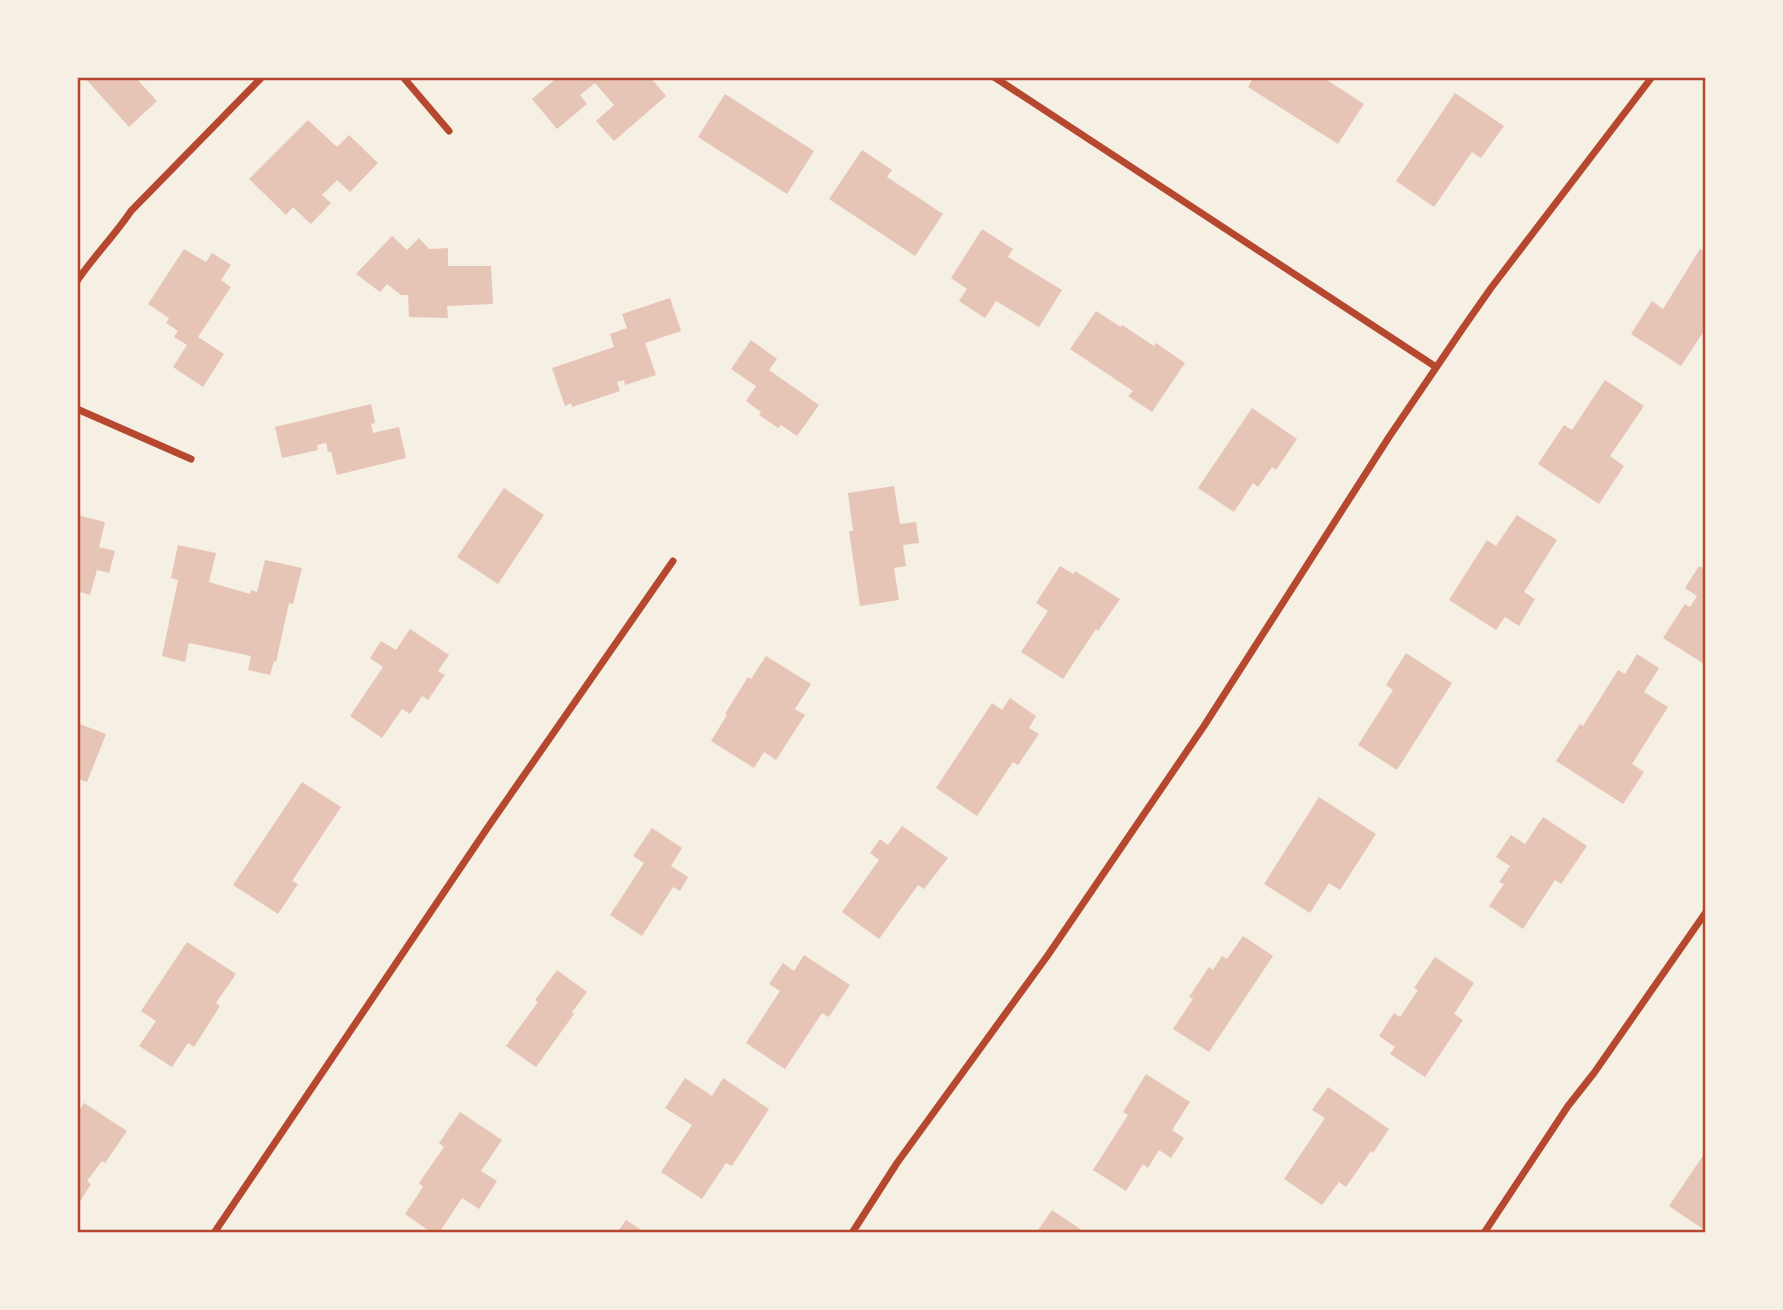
<svg xmlns="http://www.w3.org/2000/svg" width="1783" height="1310" font-family="'Varela Round',sans-serif">
  <rect width="100%" height="100%" fill="#f6efe4"/>
  <g fill="#e6c5b7">
    <path d="M84,77H135L157,101L129,127Z"/>
    <path d="M558,77H650L666,96L614,141L596,121L614,105L595,83L580,95L587,104L557,129L532,99Z"/>
    <path d="M1254,77H1322L1364,104L1338,144L1248,87Z"/>
    <path d="M1455,93L1504,126L1481,158L1472,152L1434,207L1396,181Z"/>
    <path d="M725,94L814,151L787,194L698,137Z"/>
    <path d="M308,120L337,147L349,135L378,163L350,192L337,180L322,195L331,203L311,224L293,207L286,215L249,179Z"/>
    <path d="M862,150L892,170L887,177L943,214L915,256L829,199Z"/>
    <path d="M982,229L1013,249L1008,257L1062,290L1039,327L996,301L985,318L959,301L967,289L951,278Z"/>
    <path d="M392,236L407,250L419,238L429,249L448,248V266H491L493,304L447,306L448,318L409,317L408,295H401L387,284L380,292L356,274Z"/>
    <path d="M184,249L206,262L212,253L231,265L221,280L231,287L198,337L224,354L203,387L173,367L187,345L174,337L178,331L166,323L169,318L148,304Z"/>
    <path d="M1700,249L1706,253V328L1681,366L1631,334L1652,301L1663,309Z"/>
    <path d="M670,298L681,331L645,343L656,375L625,385L624,380L617,382L620,391L572,407L571,403L565,406L552,368L614,347L610,334L627,328L622,314Z"/>
    <path d="M1096,311L1121,327L1122,325L1154,346L1156,343L1185,363L1152,412L1128,396L1133,391L1070,349Z"/>
    <path d="M751,340L777,359L769,370L819,405L797,436L781,425L778,428L759,415L761,412L746,401L756,386L731,369Z"/>
    <path d="M1605,380L1644,406L1610,456L1624,466L1599,504L1538,464L1564,425L1572,430Z"/>
    <path d="M371,404L375,423L371,424L373,433L399,427L406,458L337,475L331,452H328L326,443L317,445L318,450L282,458L275,427Z"/>
    <path d="M1252,408L1297,439L1276,470L1272,467L1258,487L1253,483L1234,512L1198,488Z"/>
    <path d="M894,486L900,524L916,522L919,543L903,545L906,566L894,568L899,600L860,606L849,531H853L848,493Z"/>
    <path d="M504,488L544,515L498,584L457,557Z"/>
    <path d="M77,515L105,522L99,547L115,551L109,573L97,570L90,595L77,591Z"/>
    <path d="M1517,515L1557,540L1524,592L1535,599L1519,626L1505,617L1496,630L1449,600L1487,540L1496,546Z"/>
    <path d="M178,545L216,553L209,582L250,594L251,590L257,592L265,560L302,568L293,604L289,603L276,662L274,661L270,675L248,670L251,656L189,643L185,662L162,656L178,580L171,578Z"/>
    <path d="M1060,566L1073,574L1075,571L1120,599L1098,631L1096,629L1063,679L1021,652L1048,611L1036,603Z"/>
    <path d="M1699,566L1706,570V665L1663,638L1685,604L1690,607L1697,596L1685,588Z"/>
    <path d="M410,629L449,655L438,671L445,675L428,700L422,696L410,714L402,709L382,738L350,716L383,667L370,658L381,641L396,650Z"/>
    <path d="M1406,653L1452,683L1397,770L1358,745L1393,690L1386,685Z"/>
    <path d="M1637,654L1659,668L1644,692L1668,707L1632,764L1644,772L1623,804L1556,761L1580,724L1583,726L1618,670L1625,674Z"/>
    <path d="M766,656L811,684L795,709L805,715L776,760L764,752L754,768L711,741L727,715L725,714L748,677L751,679Z"/>
    <path d="M1010,698L1036,716L1029,728L1039,734L1018,765L1013,762L977,816L936,788L992,703L1002,710Z"/>
    <path d="M77,723L106,734L87,782L77,778Z"/>
    <path d="M302,782L341,807L292,881L298,884L278,914L233,885Z"/>
    <path d="M1319,797L1376,834L1340,890L1329,883L1310,913L1264,884Z"/>
    <path d="M1543,817L1587,846L1561,884L1555,880L1523,929L1489,906L1504,884L1499,882L1510,866L1496,857L1511,835L1525,844Z"/>
    <path d="M902,826L948,858L924,889L918,885L879,939L842,912L879,860L870,853L880,839L888,845Z"/>
    <path d="M652,828L682,848L671,866L688,877L680,891L673,887L642,936L610,915L644,863L633,856Z"/>
    <path d="M1243,936L1273,956L1209,1052L1173,1029L1193,999L1189,997L1209,967L1213,970L1222,956L1227,959Z"/>
    <path d="M187,942L236,974L216,1003L220,1006L194,1047L188,1043L172,1067L139,1046L156,1021L141,1011Z"/>
    <path d="M804,955L850,985L829,1017L822,1013L785,1069L746,1043L780,991L769,984L783,963L794,971Z"/>
    <path d="M1435,957L1474,983L1454,1014L1463,1020L1425,1077L1390,1054L1395,1047L1379,1036L1394,1013L1400,1017L1418,990L1414,988Z"/>
    <path d="M557,970L587,992L572,1012L574,1014L536,1067L506,1046L538,1002L535,1000Z"/>
    <path d="M1146,1074L1190,1102L1172,1130L1184,1138L1171,1158L1159,1150L1148,1168L1143,1164L1126,1191L1093,1170L1128,1115L1123,1112Z"/>
    <path d="M685,1078L712,1096L723,1078L769,1109L732,1166L726,1163L702,1199L661,1172L692,1125L665,1108Z"/>
    <path d="M1328,1087L1389,1129L1373,1153L1371,1151L1346,1187L1339,1182L1322,1205L1284,1179L1325,1118L1312,1110Z"/>
    <path d="M84,1103L127,1131L105,1163L102,1161L87,1181L91,1184L77,1206V1114Z"/>
    <path d="M460,1112L502,1140L481,1171L497,1181L479,1209L462,1198L439,1233H432L405,1214L423,1187L419,1183L444,1147L439,1143Z"/>
    <path d="M1706,1151V1231L1669,1206Z"/>
    <path d="M1052,1210L1086,1233H1036Z"/>
    <path d="M626,1220L646,1233H617Z"/>
  </g>
  <g fill="none" stroke-linecap="round" stroke-linejoin="round">
    <g stroke="#b5482f" stroke-width="7">
      <path d="M403,77L449,131"/>
      <path d="M994,77L1436,367"/>
      <path d="M77,281C94,256 115,235 131,211L262,77"/>
      <path d="M77,409L191,459"/>
      <path d="M214,1233L488,827L673,561"/>
      <path d="M852,1233L897,1163L1048,955L1204,726L1389,437L1463,328L1491,288L1652,77"/>
      <path d="M1484,1233L1568,1106L1594,1073L1706,912"/>
    </g>
  </g>
  <rect width="1783" height="1310" fill="none" stroke="#f6efe4" stroke-width="158"/>
  <rect x="79" y="79" width="1625" height="1152" fill="none" stroke="#b5482f" stroke-width="2.5"/>
</svg>
